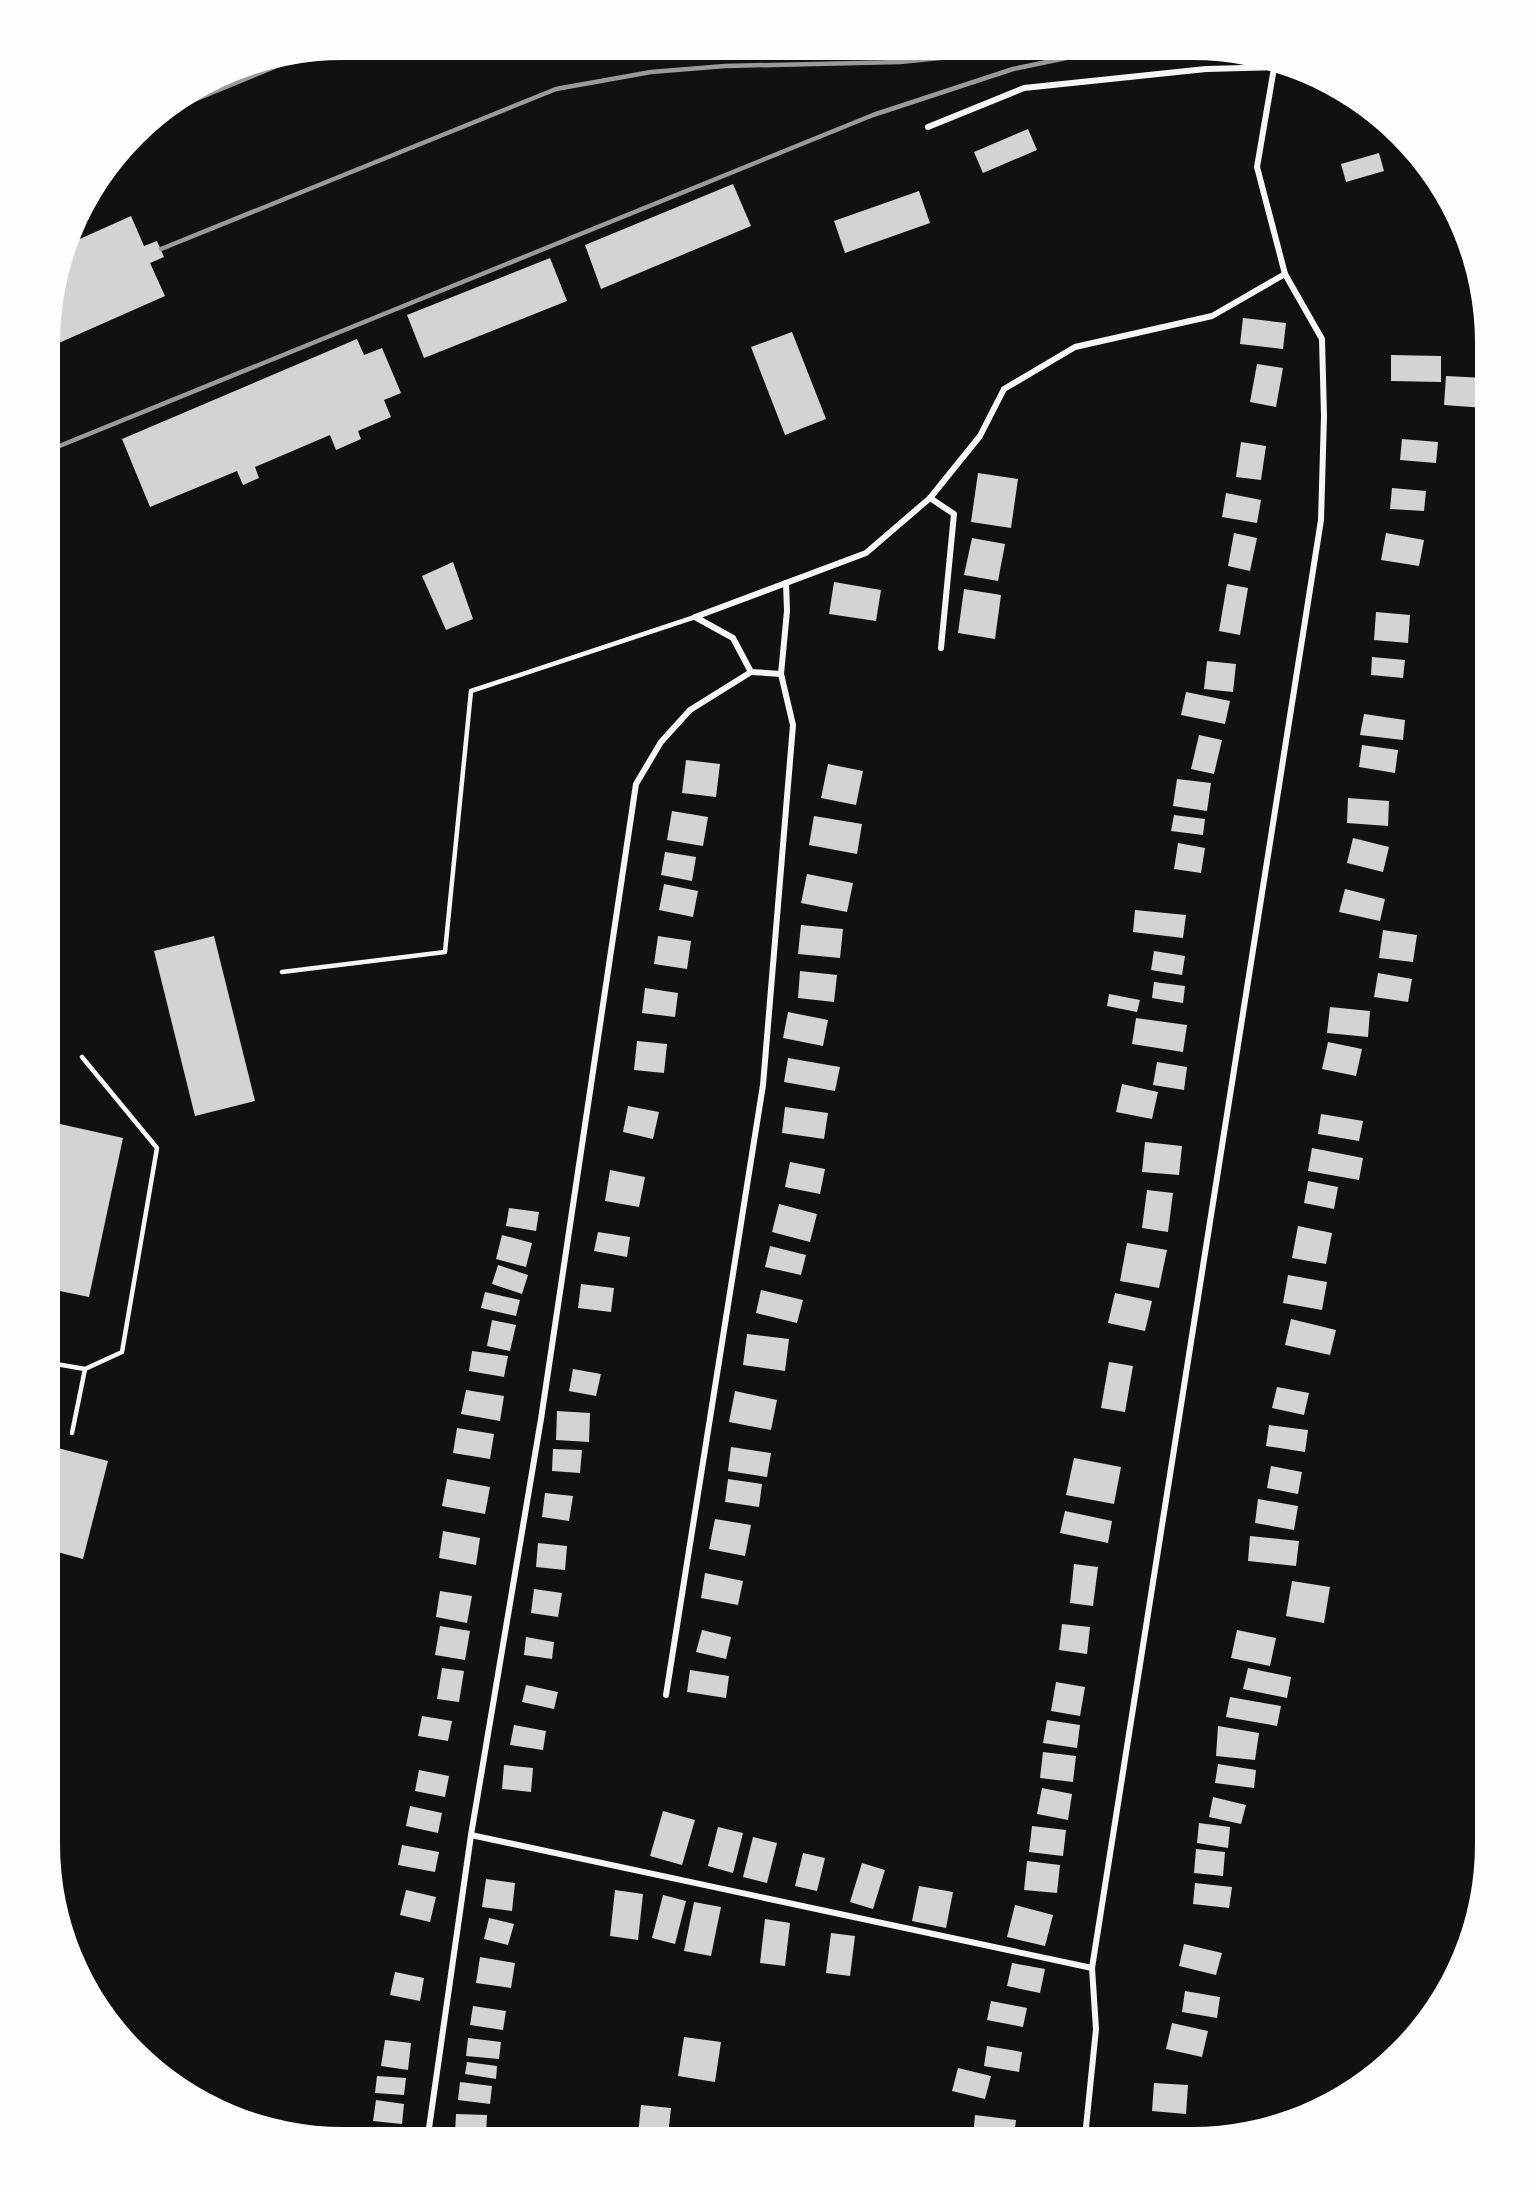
<svg xmlns="http://www.w3.org/2000/svg" width="1535" height="2187" font-family="Inter,sans-serif">
  <rect width="100%" height="100%" fill="#111"/>
  <g fill="#d3d3d3">
    <path d="M1028,129L1037,150L983,173L974,152Z"/>
    <path d="M1379,153L1384,171L1346,182L1341,164Z"/>
    <path d="M733,184L751,226L601,289L585,245Z"/>
    <path d="M919,191L930,223L845,253L834,221Z"/>
    <path d="M131,216L144,246L157,241L164,257L150,263L165,296L52,346V304L73,242Z"/>
    <path d="M550,258L567,301L424,358L407,315Z"/>
    <path d="M1243,318L1286,323L1283,349L1240,344Z"/>
    <path d="M792,332L826,419L785,435L751,347Z"/>
    <path d="M357,339L364,355L382,348L401,393L384,400L391,417L358,431L361,439L336,450L330,435L255,467L259,478L243,485L237,471L150,507L122,439Z"/>
    <path d="M1391,355L1441,356V382L1391,381Z"/>
    <path d="M1257,364L1283,368L1276,407L1250,402Z"/>
    <path d="M1446,376L1485,378V408L1444,405Z"/>
    <path d="M1402,439L1438,442L1436,463L1400,460Z"/>
    <path d="M1241,442L1266,446L1261,480L1236,477Z"/>
    <path d="M978,473L1018,479L1011,528L971,522Z"/>
    <path d="M1392,488L1426,491L1424,511L1390,509Z"/>
    <path d="M1226,493L1261,500L1257,523L1222,517Z"/>
    <path d="M1234,533L1257,538L1250,571L1228,566Z"/>
    <path d="M1386,533L1424,540L1419,566L1381,560Z"/>
    <path d="M972,538L1005,544L998,581L964,575Z"/>
    <path d="M453,562L473,619L446,630L422,576Z"/>
    <path d="M834,582L881,590L876,621L829,614Z"/>
    <path d="M1227,584L1248,588L1240,635L1219,631Z"/>
    <path d="M964,589L1001,595L995,639L958,633Z"/>
    <path d="M1376,612L1410,615L1408,643L1374,640Z"/>
    <path d="M1372,657L1405,660L1403,678L1371,675Z"/>
    <path d="M1207,661L1236,664L1233,692L1204,689Z"/>
    <path d="M1186,692L1230,701L1225,724L1181,715Z"/>
    <path d="M1364,714L1405,720L1403,740L1360,735Z"/>
    <path d="M1199,735L1222,740L1214,774L1191,769Z"/>
    <path d="M1362,745L1398,750L1395,773L1359,767Z"/>
    <path d="M686,760L720,764L716,797L682,793Z"/>
    <path d="M828,764L863,771L856,805L821,798Z"/>
    <path d="M1177,779L1211,783L1207,811L1173,806Z"/>
    <path d="M1348,798L1389,801L1388,826L1347,823Z"/>
    <path d="M672,811L708,817L703,846L667,840Z"/>
    <path d="M1174,815L1205,819L1203,835L1171,831Z"/>
    <path d="M814,816L862,824L857,854L809,845Z"/>
    <path d="M1353,838L1389,847L1383,872L1347,863Z"/>
    <path d="M1178,843L1205,848L1201,873L1174,869Z"/>
    <path d="M665,852L696,857L692,881L661,875Z"/>
    <path d="M807,874L853,883L847,912L801,903Z"/>
    <path d="M664,884L698,891L693,917L659,910Z"/>
    <path d="M1345,889L1385,899L1380,921L1339,912Z"/>
    <path d="M1135,910L1186,915L1183,938L1133,932Z"/>
    <path d="M801,925L843,929L840,958L798,954Z"/>
    <path d="M1383,930L1417,935L1413,962L1379,958Z"/>
    <path d="M214,936L255,1101L195,1116L154,951Z"/>
    <path d="M658,936L691,941L687,969L654,964Z"/>
    <path d="M1154,951L1185,956L1182,975L1151,970Z"/>
    <path d="M800,971L837,975L834,1002L798,998Z"/>
    <path d="M1378,973L1412,979L1408,1002L1374,997Z"/>
    <path d="M1154,982L1185,986L1183,1003L1152,998Z"/>
    <path d="M645,988L678,993L675,1017L642,1013Z"/>
    <path d="M1109,994L1140,1000L1137,1012L1107,1006Z"/>
    <path d="M1330,1007L1370,1011L1368,1037L1327,1033Z"/>
    <path d="M788,1012L828,1020L823,1046L783,1038Z"/>
    <path d="M1136,1018L1187,1025L1183,1052L1132,1044Z"/>
    <path d="M637,1041L667,1044L664,1073L634,1070Z"/>
    <path d="M1328,1042L1362,1049L1356,1076L1322,1069Z"/>
    <path d="M788,1058L840,1067L835,1091L784,1082Z"/>
    <path d="M1157,1062L1187,1067L1184,1090L1153,1085Z"/>
    <path d="M1122,1084L1158,1092L1152,1119L1116,1112Z"/>
    <path d="M628,1106L659,1112L653,1139L623,1132Z"/>
    <path d="M785,1107L828,1113L824,1139L782,1133Z"/>
    <path d="M1321,1114L1363,1121L1359,1141L1318,1134Z"/>
    <path d="M51,1122L123,1138L89,1297L50,1289Z"/>
    <path d="M1145,1142L1182,1146L1179,1175L1142,1172Z"/>
    <path d="M1312,1148L1363,1158L1359,1180L1308,1171Z"/>
    <path d="M790,1162L825,1169L820,1194L785,1187Z"/>
    <path d="M610,1170L645,1177L639,1207L605,1201Z"/>
    <path d="M1308,1181L1338,1187L1334,1209L1304,1203Z"/>
    <path d="M1147,1190L1173,1193L1168,1232L1142,1228Z"/>
    <path d="M779,1204L817,1214L810,1242L772,1232Z"/>
    <path d="M509,1208L539,1212L536,1231L506,1226Z"/>
    <path d="M1298,1226L1332,1233L1326,1264L1292,1258Z"/>
    <path d="M598,1232L630,1237L627,1257L594,1251Z"/>
    <path d="M502,1235L532,1243L526,1267L496,1259Z"/>
    <path d="M1127,1243L1167,1250L1159,1288L1120,1281Z"/>
    <path d="M770,1246L806,1255L801,1275L765,1267Z"/>
    <path d="M498,1265L528,1275L522,1294L492,1284Z"/>
    <path d="M1288,1275L1327,1282L1322,1310L1283,1303Z"/>
    <path d="M581,1284L614,1288L611,1312L578,1308Z"/>
    <path d="M761,1290L803,1300L797,1323L756,1313Z"/>
    <path d="M485,1292L520,1300L516,1316L481,1308Z"/>
    <path d="M1115,1293L1152,1301L1145,1331L1108,1323Z"/>
    <path d="M1291,1319L1336,1330L1330,1355L1285,1345Z"/>
    <path d="M492,1320L516,1325L510,1351L487,1346Z"/>
    <path d="M747,1334L789,1339L785,1371L743,1365Z"/>
    <path d="M472,1351L508,1356L504,1377L469,1371Z"/>
    <path d="M1109,1362L1133,1366L1125,1412L1101,1408Z"/>
    <path d="M573,1369L601,1374L596,1396L569,1391Z"/>
    <path d="M1277,1387L1309,1393L1304,1415L1272,1408Z"/>
    <path d="M466,1390L504,1396L500,1421L461,1414Z"/>
    <path d="M735,1391L777,1400L771,1430L729,1422Z"/>
    <path d="M557,1411L590,1413L589,1442L556,1440Z"/>
    <path d="M1269,1425L1308,1430L1305,1452L1266,1446Z"/>
    <path d="M457,1428L494,1434L490,1459L453,1453Z"/>
    <path d="M50,1446L108,1461L83,1559L50,1550Z"/>
    <path d="M731,1447L771,1453L767,1477L728,1471Z"/>
    <path d="M553,1449L582,1450L580,1473L552,1471Z"/>
    <path d="M1074,1458L1121,1467L1114,1504L1066,1495Z"/>
    <path d="M1271,1466L1302,1472L1298,1494L1267,1488Z"/>
    <path d="M447,1479L490,1487L485,1514L442,1506Z"/>
    <path d="M728,1479L762,1484L759,1507L725,1502Z"/>
    <path d="M545,1493L573,1496L569,1521L542,1517Z"/>
    <path d="M1258,1499L1298,1506L1294,1530L1255,1523Z"/>
    <path d="M1065,1511L1112,1521L1108,1543L1060,1533Z"/>
    <path d="M715,1519L751,1525L745,1556L709,1549Z"/>
    <path d="M443,1531L480,1538L476,1565L439,1558Z"/>
    <path d="M1250,1536L1299,1541L1296,1566L1248,1561Z"/>
    <path d="M538,1543L567,1546L565,1570L536,1567Z"/>
    <path d="M1074,1564L1098,1567L1093,1606L1070,1603Z"/>
    <path d="M705,1573L743,1581L738,1605L701,1598Z"/>
    <path d="M1292,1581L1330,1587L1324,1623L1286,1616Z"/>
    <path d="M534,1589L562,1593L558,1617L531,1613Z"/>
    <path d="M440,1591L472,1596L467,1623L436,1617Z"/>
    <path d="M1062,1624L1090,1627L1087,1654L1059,1650Z"/>
    <path d="M440,1626L470,1631L465,1660L435,1655Z"/>
    <path d="M702,1630L731,1637L726,1659L696,1652Z"/>
    <path d="M1237,1630L1276,1638L1270,1666L1231,1658Z"/>
    <path d="M526,1637L554,1642L552,1659L524,1655Z"/>
    <path d="M442,1668L464,1671L459,1702L437,1699Z"/>
    <path d="M1248,1668L1291,1677L1287,1698L1243,1689Z"/>
    <path d="M690,1670L729,1676L726,1698L687,1692Z"/>
    <path d="M1056,1682L1085,1687L1080,1716L1051,1711Z"/>
    <path d="M526,1685L558,1692L554,1709L522,1702Z"/>
    <path d="M1230,1697L1281,1706L1277,1726L1226,1717Z"/>
    <path d="M422,1716L452,1721L448,1741L418,1736Z"/>
    <path d="M1047,1720L1080,1725L1077,1748L1043,1743Z"/>
    <path d="M514,1725L546,1731L543,1750L510,1745Z"/>
    <path d="M1218,1726L1259,1733L1255,1760L1216,1756Z"/>
    <path d="M1043,1752L1076,1756L1073,1782L1040,1778Z"/>
    <path d="M1218,1764L1256,1770L1254,1788L1215,1783Z"/>
    <path d="M504,1765L533,1768L531,1792L502,1789Z"/>
    <path d="M419,1770L449,1776L445,1797L415,1791Z"/>
    <path d="M1042,1788L1072,1794L1068,1820L1037,1814Z"/>
    <path d="M1213,1797L1246,1805L1241,1824L1209,1817Z"/>
    <path d="M410,1806L442,1813L438,1833L406,1826Z"/>
    <path d="M663,1811L695,1820L682,1865L650,1856Z"/>
    <path d="M1199,1823L1230,1827L1228,1848L1197,1843Z"/>
    <path d="M1032,1826L1066,1830L1063,1856L1029,1852Z"/>
    <path d="M718,1827L743,1833L733,1873L708,1866Z"/>
    <path d="M753,1837L777,1843L767,1883L743,1877Z"/>
    <path d="M402,1845L439,1852L435,1872L398,1865Z"/>
    <path d="M1196,1849L1225,1852L1223,1876L1194,1873Z"/>
    <path d="M803,1853L825,1858L817,1891L795,1886Z"/>
    <path d="M1027,1861L1060,1865L1057,1893L1024,1890Z"/>
    <path d="M862,1863L885,1870L873,1909L850,1902Z"/>
    <path d="M486,1879L515,1883L512,1911L482,1907Z"/>
    <path d="M1195,1883L1232,1887L1229,1908L1193,1904Z"/>
    <path d="M919,1886L953,1892L946,1928L912,1921Z"/>
    <path d="M406,1890L436,1897L430,1922L400,1915Z"/>
    <path d="M615,1890L643,1894L638,1940L610,1936Z"/>
    <path d="M663,1895L686,1901L675,1944L652,1938Z"/>
    <path d="M694,1902L721,1907L711,1956L684,1951Z"/>
    <path d="M1015,1905L1053,1915L1045,1946L1007,1937Z"/>
    <path d="M489,1918L514,1924L508,1945L484,1939Z"/>
    <path d="M765,1919L790,1923L785,1966L760,1963Z"/>
    <path d="M831,1933L855,1936L850,1976L826,1973Z"/>
    <path d="M1184,1944L1222,1953L1216,1975L1179,1966Z"/>
    <path d="M480,1957L515,1963L511,1988L476,1983Z"/>
    <path d="M1012,1963L1045,1969L1040,1993L1007,1986Z"/>
    <path d="M395,1972L424,1978L420,2001L390,1995Z"/>
    <path d="M1185,1991L1220,1997L1217,2018L1182,2012Z"/>
    <path d="M991,2001L1027,2008L1023,2027L987,2020Z"/>
    <path d="M473,2006L506,2011L503,2030L470,2025Z"/>
    <path d="M1172,2023L1208,2031L1202,2057L1166,2049Z"/>
    <path d="M684,2037L721,2042L715,2082L678,2076Z"/>
    <path d="M468,2038L501,2042L499,2059L466,2056Z"/>
    <path d="M385,2040L411,2043L408,2070L381,2066Z"/>
    <path d="M987,2046L1022,2052L1019,2072L984,2066Z"/>
    <path d="M467,2062L497,2066L496,2079L465,2074Z"/>
    <path d="M958,2068L991,2076L985,2099L952,2091Z"/>
    <path d="M377,2076L406,2078L404,2095L375,2093Z"/>
    <path d="M460,2082L492,2086L490,2104L458,2100Z"/>
    <path d="M1154,2083L1188,2085L1186,2114L1152,2111Z"/>
    <path d="M376,2100L404,2104L402,2124L373,2121Z"/>
    <path d="M641,2105L671,2108L668,2136L638,2135Z"/>
    <path d="M456,2114L487,2115L486,2135L455,2134Z"/>
    <path d="M975,2115L1016,2120L1014,2137H973Z"/>
    <path d="M375,2127L403,2131L402,2135H374Z"/>
  </g>
  <g fill="none" stroke-linecap="round" stroke-linejoin="round">
    <g stroke="#f5f5f5" stroke-width="4.5">
      <path d="M282,972L445,952L471,691L695,617"/>
      <path d="M82,1057L157,1148L122,1352L85,1369"/>
      <path d="M50,1363L85,1369L72,1433"/>
    </g>
    <g stroke="#f5f5f5" stroke-width="6">
      <path d="M928,127L1024,88L1206,69L1286,67"/>
      <path d="M930,498L954,514L941,648"/>
      <path d="M751,672L781,674"/>
      <path d="M666,1695L763,1085L793,725L781,674L787,611L786,583"/>
      <path d="M471,1835L1092,1968"/>
      <path d="M428,2135L471,1835L541,1419L636,784L661,742L690,710L751,672L733,638L695,617L866,553L930,498L980,436L1004,389L1075,347L1212,316L1285,274"/>
      <path d="M1085,2137L1096,2029L1092,1968L1321,520L1324,416L1322,339L1285,274L1257,167L1274,68"/>
    </g>
    <g stroke="#9a9a9a" stroke-width="4.5">
      <path d="M177,107L301,56"/>
      <path d="M161,249L556,89L651,72L725,66L900,62L1010,51"/>
      <path d="M52,449L873,115L1013,69L1095,52"/>
    </g>
  </g>
  <path d="M0 0H1535V2187H0ZM343 60H1192A283 283 0 0 1 1475 343V1844A283 283 0 0 1 1192 2127H343A283 283 0 0 1 60 1844V343A283 283 0 0 1 343 60Z" fill="#fefefe" fill-rule="evenodd"/>
</svg>
